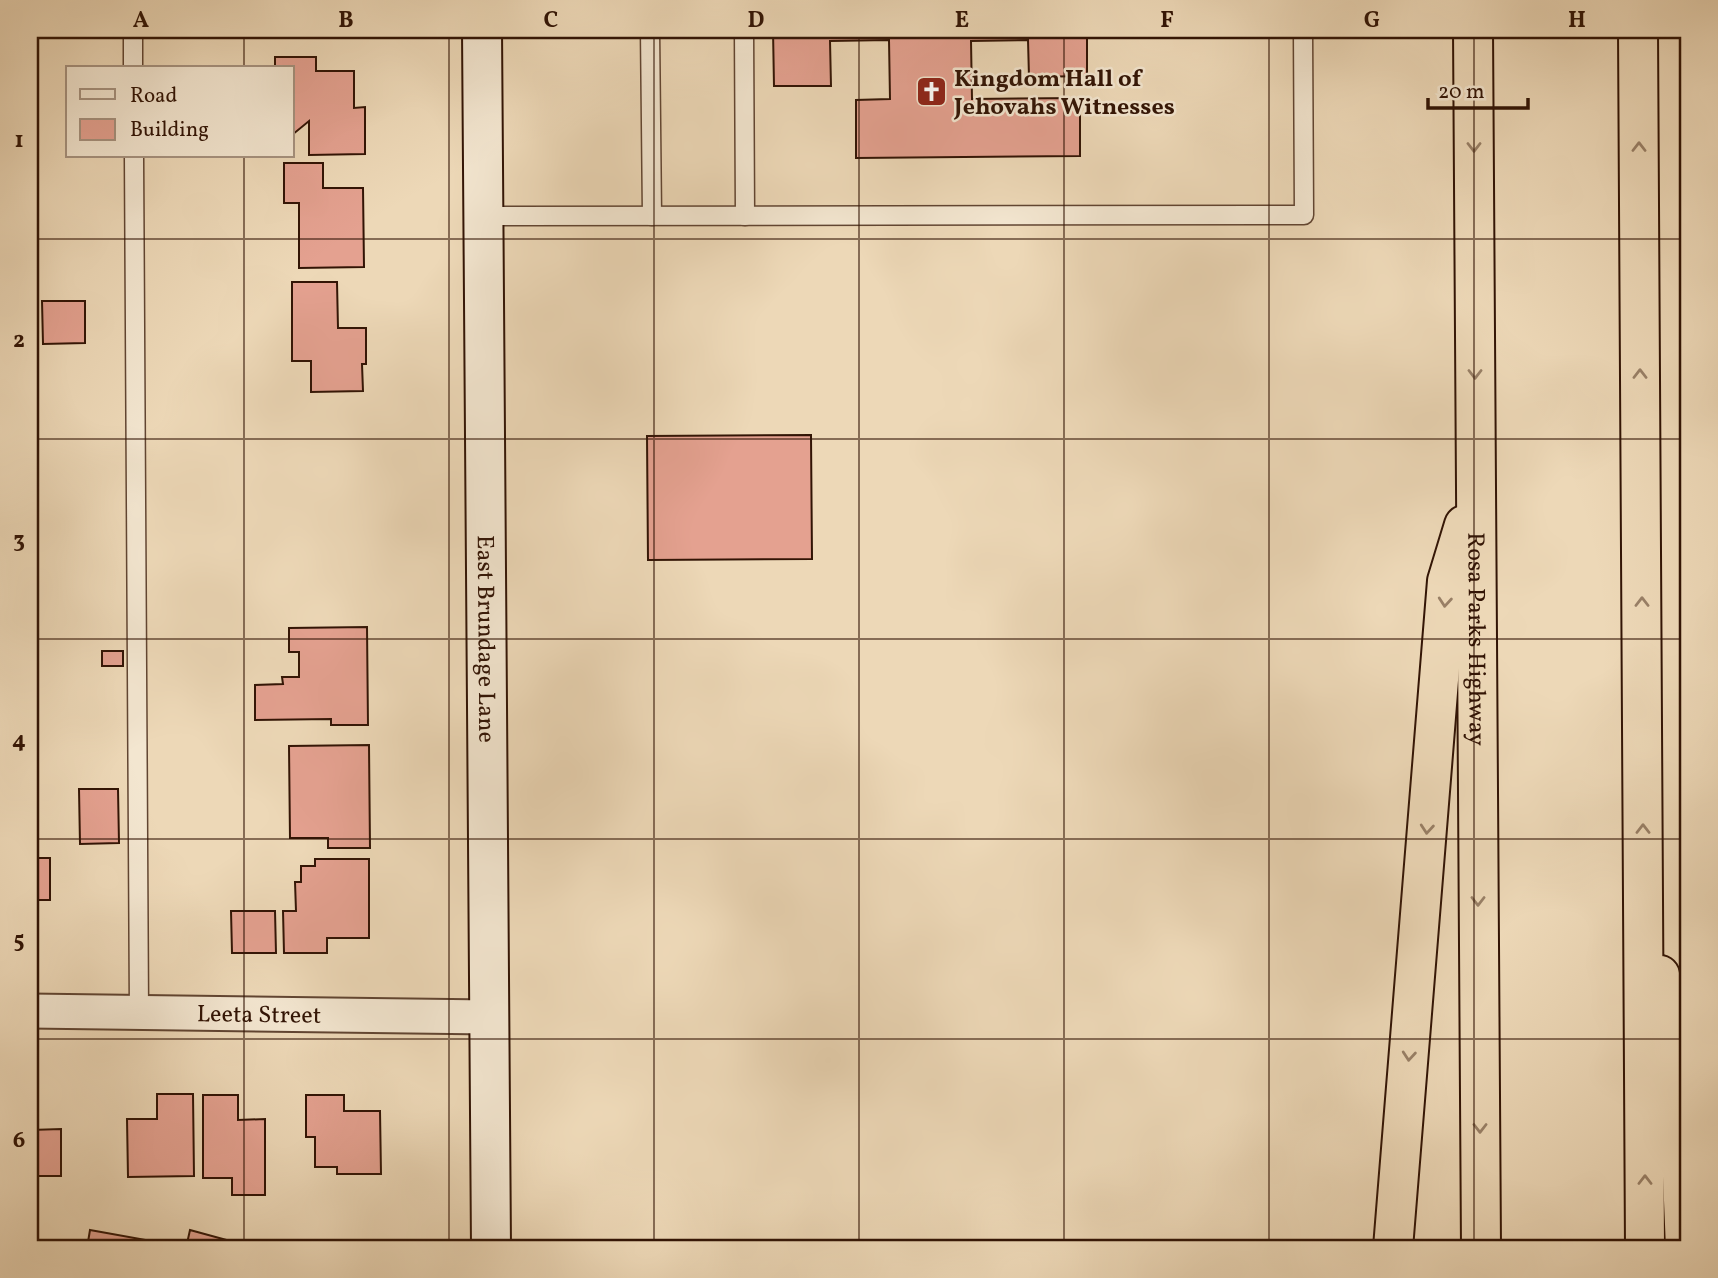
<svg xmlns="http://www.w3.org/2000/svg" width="1718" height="1278" font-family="Vollkorn,serif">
  <rect width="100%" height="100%" fill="#edd8b7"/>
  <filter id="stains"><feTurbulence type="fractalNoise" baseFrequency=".00286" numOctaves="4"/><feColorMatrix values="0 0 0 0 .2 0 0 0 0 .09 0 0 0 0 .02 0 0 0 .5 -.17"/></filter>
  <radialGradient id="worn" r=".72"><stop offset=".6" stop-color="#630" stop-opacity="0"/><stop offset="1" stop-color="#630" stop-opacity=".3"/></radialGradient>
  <g fill="#e4a190" stroke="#321405" stroke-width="2">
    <path d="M773,30H1087V76L1029,77L1028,40L971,41L972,99L1080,98V156L856,158V100L890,99L889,40L830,41L831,86H774Z"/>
    <path d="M275,57H316V71H354V108L365,107V154L309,155V121L292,135V68H275Z"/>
    <path d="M284,163H323V188H363L364,267L299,268V203H284Z"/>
    <path d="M292,282H337L338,328H366V364H362L363,391L311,392V361H292Z"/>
    <path d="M42,301H85V343L43,344Z"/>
    <path d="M811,435L812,559L648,560L647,436Z"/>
    <path d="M367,627L368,725H331V719L255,720V685L283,684L282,677H299V652H289V628Z"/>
    <rect x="102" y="651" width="21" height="15"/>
    <path d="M369,745L370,848H328V838H290L289,746Z"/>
    <path d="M79,789H118L119,843L80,844Z"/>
    <rect x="30" y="858" width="20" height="42"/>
    <path d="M315,859H369V938H327V953H284L283,911H296L295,882H301V866H315Z"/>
    <path d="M231,911H275L276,953H232Z"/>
    <path d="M157,1094H193L194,1176L128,1177L127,1119H157Z"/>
    <path d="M30,1095L31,1130L61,1129V1176H30Z"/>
    <path d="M203,1095H238V1120L265,1119V1195H232V1178H203Z"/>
    <path d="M306,1095H344V1111H380L381,1174H337V1167H315V1137H306Z"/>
    <path d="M90,1230L168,1244L167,1248H87Z"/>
    <path d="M190,1230L256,1248H186Z"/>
  </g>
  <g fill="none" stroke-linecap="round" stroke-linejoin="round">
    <defs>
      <g id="service">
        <path d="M133,30V68"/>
        <path d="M650,30L652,216"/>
        <path d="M744,30L745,216"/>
        <path d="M134,156L139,1012"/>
        <path d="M484,216L1304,215L1303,30"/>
      </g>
      <g id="minor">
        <path id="s1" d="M30,1011L490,1017"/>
      </g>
      <g id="secondary">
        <path id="s2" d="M482,30L491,1248"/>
      </g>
      <g id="motorway">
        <path id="s3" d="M1473,30L1481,1248"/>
        <path d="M1638,30L1645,1248"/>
        <path d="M1660,975L1677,1056L1685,1248"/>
        <path d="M1393,1248L1447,581L1464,525"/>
      </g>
    </defs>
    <use href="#service" stroke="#614532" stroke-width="21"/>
    <use href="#minor" stroke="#614532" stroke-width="37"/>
    <use href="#secondary" stroke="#321405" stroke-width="42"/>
    <use href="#motorway" stroke="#321405" stroke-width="42"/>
    <use href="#service" stroke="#f3e6d0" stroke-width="18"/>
    <use href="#minor" stroke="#f3e6d0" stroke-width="33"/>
    <use href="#secondary" stroke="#f3e6d0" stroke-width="38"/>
    <use href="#motorway" stroke="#edd8b7" stroke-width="38"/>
  </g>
  <defs><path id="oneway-chevron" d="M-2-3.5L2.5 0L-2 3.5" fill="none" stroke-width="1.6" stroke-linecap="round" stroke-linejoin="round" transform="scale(1.75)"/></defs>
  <g stroke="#998067">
    <use href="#oneway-chevron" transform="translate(1474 147) rotate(90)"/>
    <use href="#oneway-chevron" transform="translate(1639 147) rotate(-90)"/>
    <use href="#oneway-chevron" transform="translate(1475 374) rotate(90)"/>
    <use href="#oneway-chevron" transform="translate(1640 374) rotate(-90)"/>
    <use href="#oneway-chevron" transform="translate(1445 602) rotate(95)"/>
    <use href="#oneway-chevron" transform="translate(1642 602) rotate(-90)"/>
    <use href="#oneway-chevron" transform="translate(1427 829) rotate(95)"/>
    <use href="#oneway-chevron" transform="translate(1643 829) rotate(-90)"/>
    <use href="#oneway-chevron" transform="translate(1478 901) rotate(90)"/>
    <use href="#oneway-chevron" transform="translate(1409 1056) rotate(95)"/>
    <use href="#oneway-chevron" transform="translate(1480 1128) rotate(90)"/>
    <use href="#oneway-chevron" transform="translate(1645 1180) rotate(-90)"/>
  </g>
  <path fill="none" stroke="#321405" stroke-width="2" stroke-opacity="0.55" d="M244,30V68M449,30V1248M654,30V1248M859,30V1248M1064,30V1248M1269,30V1248M1474,30V1248M244,156V1248M30,239H1688M30,439H1688M30,639H1688M30,839H1688M30,1039H1688"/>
  <defs>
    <symbol id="church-square" viewBox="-11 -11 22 22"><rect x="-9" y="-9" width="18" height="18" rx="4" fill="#8f2418" stroke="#f3e6d0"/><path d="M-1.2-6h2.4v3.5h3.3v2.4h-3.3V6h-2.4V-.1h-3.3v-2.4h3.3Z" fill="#fff"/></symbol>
  </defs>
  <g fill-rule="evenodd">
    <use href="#church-square" x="914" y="74" width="35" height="35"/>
  </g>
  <g text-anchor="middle" stroke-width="5" stroke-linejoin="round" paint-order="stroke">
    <g font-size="24" font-weight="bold" fill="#321405" stroke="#f3e6d0" text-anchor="start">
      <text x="954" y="86">Kingdom Hall of<tspan x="954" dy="28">Jehovahs Witnesses</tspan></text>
    </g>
    <g font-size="24" fill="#321405" stroke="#f3e6d0">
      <text dy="8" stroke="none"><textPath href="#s2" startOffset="609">East Brundage Lane</textPath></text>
      <text dy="8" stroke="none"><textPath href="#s3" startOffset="609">Rosa Parks Highway</textPath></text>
      <text dy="8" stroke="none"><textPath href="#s1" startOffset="229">Leeta Street</textPath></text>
    </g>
  </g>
  <rect width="1718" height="1278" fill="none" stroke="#edd8b7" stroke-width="77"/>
  <rect x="66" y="66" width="228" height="91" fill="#f3e6d0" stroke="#a6927f" stroke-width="2"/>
  <rect x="80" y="89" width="35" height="10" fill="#f3e6d0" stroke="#a6927f" stroke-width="2"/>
  <text x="130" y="102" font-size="21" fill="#321405">Road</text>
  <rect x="80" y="119" width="35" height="21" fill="#e4a190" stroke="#a6927f" stroke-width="2"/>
  <text x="130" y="136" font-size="21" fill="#321405">Building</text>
  <path d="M1428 98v10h100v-10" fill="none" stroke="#321405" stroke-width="3.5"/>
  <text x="1438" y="98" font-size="21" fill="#321405" stroke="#f3e6d0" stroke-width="5" paint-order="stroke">20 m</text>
  <rect x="38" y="38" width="1642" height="1202" fill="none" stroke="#321405" stroke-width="2.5"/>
  <g font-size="23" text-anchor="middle" font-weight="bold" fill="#321405">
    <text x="141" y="27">A</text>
    <text x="346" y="27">B</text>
    <text x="551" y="27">C</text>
    <text x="756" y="27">D</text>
    <text x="962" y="27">E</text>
    <text x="1167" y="27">F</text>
    <text x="1372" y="27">G</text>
    <text x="1577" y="27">H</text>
    <text x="19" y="147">1</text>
    <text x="19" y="347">2</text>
    <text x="19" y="547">3</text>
    <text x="19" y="747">4</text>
    <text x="19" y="947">5</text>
    <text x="19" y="1147">6</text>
  </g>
  <rect width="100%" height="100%" filter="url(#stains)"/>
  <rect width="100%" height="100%" fill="url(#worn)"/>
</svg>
